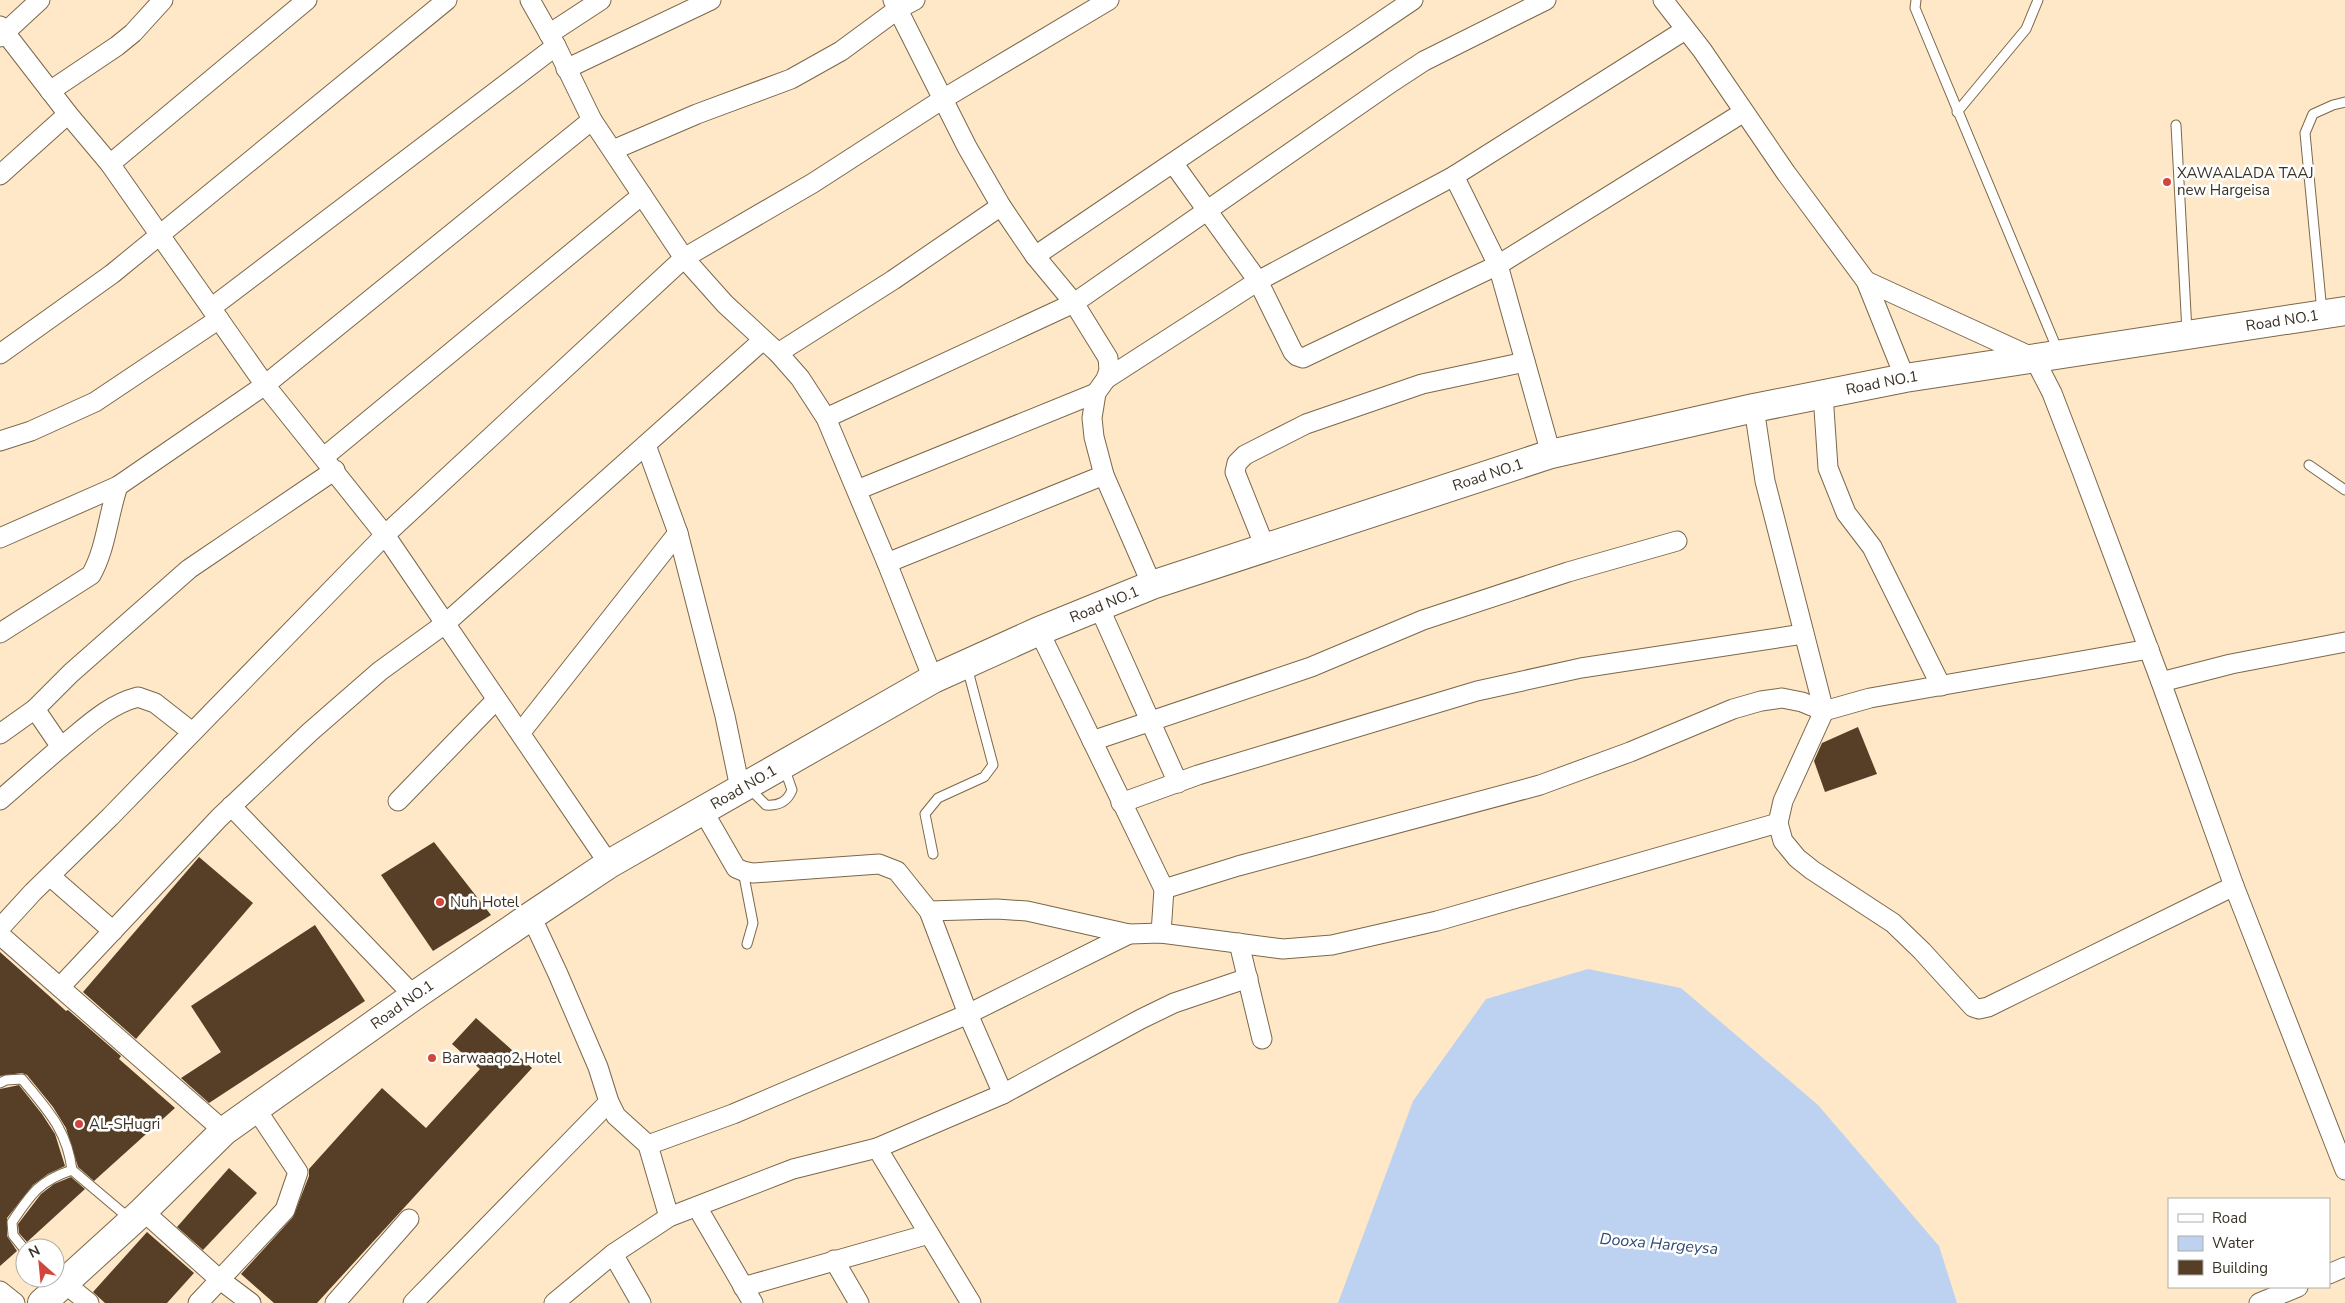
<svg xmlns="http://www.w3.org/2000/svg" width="2345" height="1303" font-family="'Nunito Sans',sans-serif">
  <rect width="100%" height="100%" fill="#fee8c7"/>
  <path fill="#bdd2f0" d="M1588,969L1681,988L1818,1105L1939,1246L1957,1303H1338L1413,1101L1486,999Z"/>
  <g fill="#563e27">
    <path d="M1858,727L1877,774L1825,792L1814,761L1822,743Z"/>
    <path d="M434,842L491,915L433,951L381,875Z"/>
    <path d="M199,857L253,903L136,1039L83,992Z"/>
    <path d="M315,925L365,1001L209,1103L181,1078L221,1052L191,1006Z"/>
    <path d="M0,952L66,1011L68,1010L121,1056L119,1059L175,1108L94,1181L78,1167L66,1128L53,1107L27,1075L22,1073L0,1076Z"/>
    <path d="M476,1018L532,1068L317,1303H274L241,1274L293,1217L309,1176V1169L382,1088L426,1128L480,1069L452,1044Z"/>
    <path d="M19,1085L42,1114L55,1134L65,1166L48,1174L33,1185L7,1218V1236L17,1251L0,1266V1089Z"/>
    <path d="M229,1168L257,1193L203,1250L177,1227Z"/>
    <path d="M71,1177L85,1189L27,1242L19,1233L18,1224L41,1194L54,1184Z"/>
    <path d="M147,1232L194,1273L167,1303H105L93,1292Z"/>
  </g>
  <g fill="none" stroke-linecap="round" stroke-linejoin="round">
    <defs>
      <g id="lane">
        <path d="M1916,0L1915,8L2058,351"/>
        <path d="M1957,112L2026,29L2038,0"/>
        <path d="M2176,125L2187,332"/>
        <path d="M2322,312L2305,133L2313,114L2333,105L2345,102"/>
        <path d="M2309,465L2345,490"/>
        <path d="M750,789L766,805C779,806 787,802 792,790L784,767"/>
        <path d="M933,854L925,814L938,798L984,777L993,765L967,667"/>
        <path d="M743,871L753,923L747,944"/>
        <path d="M0,1083L6,1080L22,1079C47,1110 67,1129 72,1170"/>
        <path d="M25,1250L13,1235L12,1222C31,1194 39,1181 72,1170L130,1219"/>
      </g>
      <g id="street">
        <path d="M530,0L556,46L592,120L684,258L725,304L778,353L800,378L826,418L887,563L933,679"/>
        <path d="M893,0L967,147L1001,206L1035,256L1074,303L1108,358L1109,370L1106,379L1096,393L1092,418L1094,437L1104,475L1152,585"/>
        <path d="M1663,0L1702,50L1786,173L1866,281L1905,378"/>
        <path d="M0,26L68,114L110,164L265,385L385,535L609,864"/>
        <path d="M549,34L601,0"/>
        <path d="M0,37L40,0"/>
        <path d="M566,69L711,0"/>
        <path d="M50,91L117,46L133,33L163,0"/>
        <path d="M613,150L697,114L791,79L841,51L898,9L915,0"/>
        <path d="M1173,163L1258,281L1293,352L1297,356L1303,358L1498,265L1744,112"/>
        <path d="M110,164L307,0"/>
        <path d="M0,175L68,114"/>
        <path d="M1454,176L1498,265L1551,454"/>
        <path d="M1035,256L1413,0"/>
        <path d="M1866,281L2034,358L2052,393L2082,471L2161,682L2234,886L2345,1170"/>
        <path d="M211,308L556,46"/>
        <path d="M778,353L893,280L1001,206"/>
        <path d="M0,354L112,274L447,0"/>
        <path d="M1106,379L1258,281L1454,176L1685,30"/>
        <path d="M1823,394L1828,468L1846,513L1872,547L1941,686"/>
        <path d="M1754,408L1765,481L1824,711L1783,801L1778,823L1783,841L1797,858L1812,870L1893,923L1922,951L1973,1007L1979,1009L1988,1007L2234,886"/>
        <path d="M826,418L1074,303L1392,82L1424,61L1546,0"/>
        <path d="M0,441L31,431L95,402L219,319"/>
        <path d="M646,445L678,533L725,716L740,788"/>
        <path d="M324,457L642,195"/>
        <path d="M857,490L1096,393"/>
        <path d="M0,538L118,486L265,385L592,120"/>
        <path d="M1265,547L1235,472L1237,463L1245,455L1306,424L1422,384L1525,362"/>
        <path d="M887,563L1104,475"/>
        <path d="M1099,607L1178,783"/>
        <path d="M1039,631L1164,889L1161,933"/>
        <path d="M0,633L91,575C106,549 108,515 118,486"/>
        <path d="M2161,682L2231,664L2345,642"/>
        <path d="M521,732L678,533"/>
        <path d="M0,734L35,709L71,673L189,569L335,470"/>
        <path d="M1092,741L1311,667L1423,620L1568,572L1677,541"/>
        <path d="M61,747C85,728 107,705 138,697L155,703L192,732"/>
        <path d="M0,800L61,747L35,709"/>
        <path d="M398,801L496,700"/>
        <path d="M1121,803L1198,775L1477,691L1581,668L1803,634"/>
        <path d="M231,806L414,996"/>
        <path d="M702,809L736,868L743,871L753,873L879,864L897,871L929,911L968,1014L1003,1094L1141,1019L1174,1003L1248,978"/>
        <path d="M50,876L113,931"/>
        <path d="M1164,889L1238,866L1540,785L1630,752L1733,709L1761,701L1782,698L1802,702L1824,711L1870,698L2149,649"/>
        <path d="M929,911L997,909L1027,911L1129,934L1161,933L1283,949L1332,945L1437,921L1778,823"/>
        <path d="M531,916L558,974L598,1067L609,1102L616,1116L648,1145L669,1217"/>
        <path d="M0,928L33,892L110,817L385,535L684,258L813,183L943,99L1109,0"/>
        <path d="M0,935L224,1131"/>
        <path d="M1239,943L1262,1039"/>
        <path d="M60,987L219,818L310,732L380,671L446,623L763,340"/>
        <path d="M648,1145L733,1114L968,1014L1129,934"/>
        <path d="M877,1148L1003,1094"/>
        <path d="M697,1207L753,1303"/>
        <path d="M143,1211L219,1279L251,1303"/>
        <path d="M613,1254L641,1303"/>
        <path d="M834,1260L859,1303"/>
        <path d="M2329,1274L2345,1267"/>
        <path d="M63,1282L89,1303"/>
        <path d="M743,1287L929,1234"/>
        <path d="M0,1291L15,1303"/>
        <path d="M198,1303L285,1210L298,1172L256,1109"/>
        <path d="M335,1303L409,1219"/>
        <path d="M413,1303L609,1102"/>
        <path d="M554,1303L613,1254L669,1217L793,1169L877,1148L971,1303"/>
        <path d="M2259,1303L2298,1287"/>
      </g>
      <g id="highway">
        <path id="s1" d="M42,1303L143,1211L224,1131L414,996L531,916L609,864L933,679L1039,631L1152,585L1551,454L1754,408L1905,378L2345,311"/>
      </g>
    </defs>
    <use href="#lane" stroke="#7b674a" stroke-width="11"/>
    <use href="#street" stroke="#7b674a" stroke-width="21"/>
    <use href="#highway" stroke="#7b674a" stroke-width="30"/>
    <use href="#lane" stroke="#fff" stroke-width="9"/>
    <use href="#street" stroke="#fff" stroke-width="19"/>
    <use href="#highway" stroke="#fff" stroke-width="28"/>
  </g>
  <g fill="#d3453a" stroke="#fff" stroke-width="2">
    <circle cx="2167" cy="182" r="5"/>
    <circle cx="440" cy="902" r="5"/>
    <circle cx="432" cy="1058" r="5"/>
    <circle cx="79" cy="1124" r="5"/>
  </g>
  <g text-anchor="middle" stroke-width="5" stroke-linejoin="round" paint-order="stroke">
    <g font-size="15" fill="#3a3225" stroke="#fff" text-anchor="start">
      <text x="2177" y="178">XAWAALADA TAAJ<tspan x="2177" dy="17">new Hargeisa</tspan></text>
      <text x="450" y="907">Nuh Hotel</text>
      <text x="442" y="1063">Barwaaqo2 Hotel</text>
      <text x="89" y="1129">AL-SHugri</text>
    </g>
    <g font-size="15" fill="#3a3225" stroke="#fff">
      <text dy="5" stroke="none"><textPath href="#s1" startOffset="2494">Road NO.1</textPath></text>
      <text dy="5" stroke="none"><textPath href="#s1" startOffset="2089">Road NO.1</textPath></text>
      <text dy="5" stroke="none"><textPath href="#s1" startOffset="1684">Road NO.1</textPath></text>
      <text dy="5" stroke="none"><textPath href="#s1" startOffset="1279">Road NO.1</textPath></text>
      <text dy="5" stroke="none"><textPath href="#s1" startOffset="874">Road NO.1</textPath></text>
      <text dy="5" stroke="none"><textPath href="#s1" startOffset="469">Road NO.1</textPath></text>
    </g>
    <g font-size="16" font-style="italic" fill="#304c76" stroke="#fff">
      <text transform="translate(1659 1243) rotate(5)" y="6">Dooxa Hargeysa</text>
    </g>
  </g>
  <rect x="2168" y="1198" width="162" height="90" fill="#ffffff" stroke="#b0ada8"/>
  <rect x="2178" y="1214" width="25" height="8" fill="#ffffff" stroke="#b0ada8"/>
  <text x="2212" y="1223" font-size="15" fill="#3a3225">Road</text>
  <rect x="2178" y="1236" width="25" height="15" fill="#bdd2f0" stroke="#b0ada8"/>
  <text x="2212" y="1248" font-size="15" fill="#3a3225">Water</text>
  <rect x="2178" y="1260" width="25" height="15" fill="#563e27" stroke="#b0ada8"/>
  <text x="2212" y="1273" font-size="15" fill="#3a3225">Building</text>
  <g transform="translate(40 1263) rotate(333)"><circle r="24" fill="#ffffff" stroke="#b0ada8"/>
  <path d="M0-4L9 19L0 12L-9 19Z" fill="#d3453a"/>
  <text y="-8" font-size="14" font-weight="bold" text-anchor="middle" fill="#3a3225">N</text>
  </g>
</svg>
